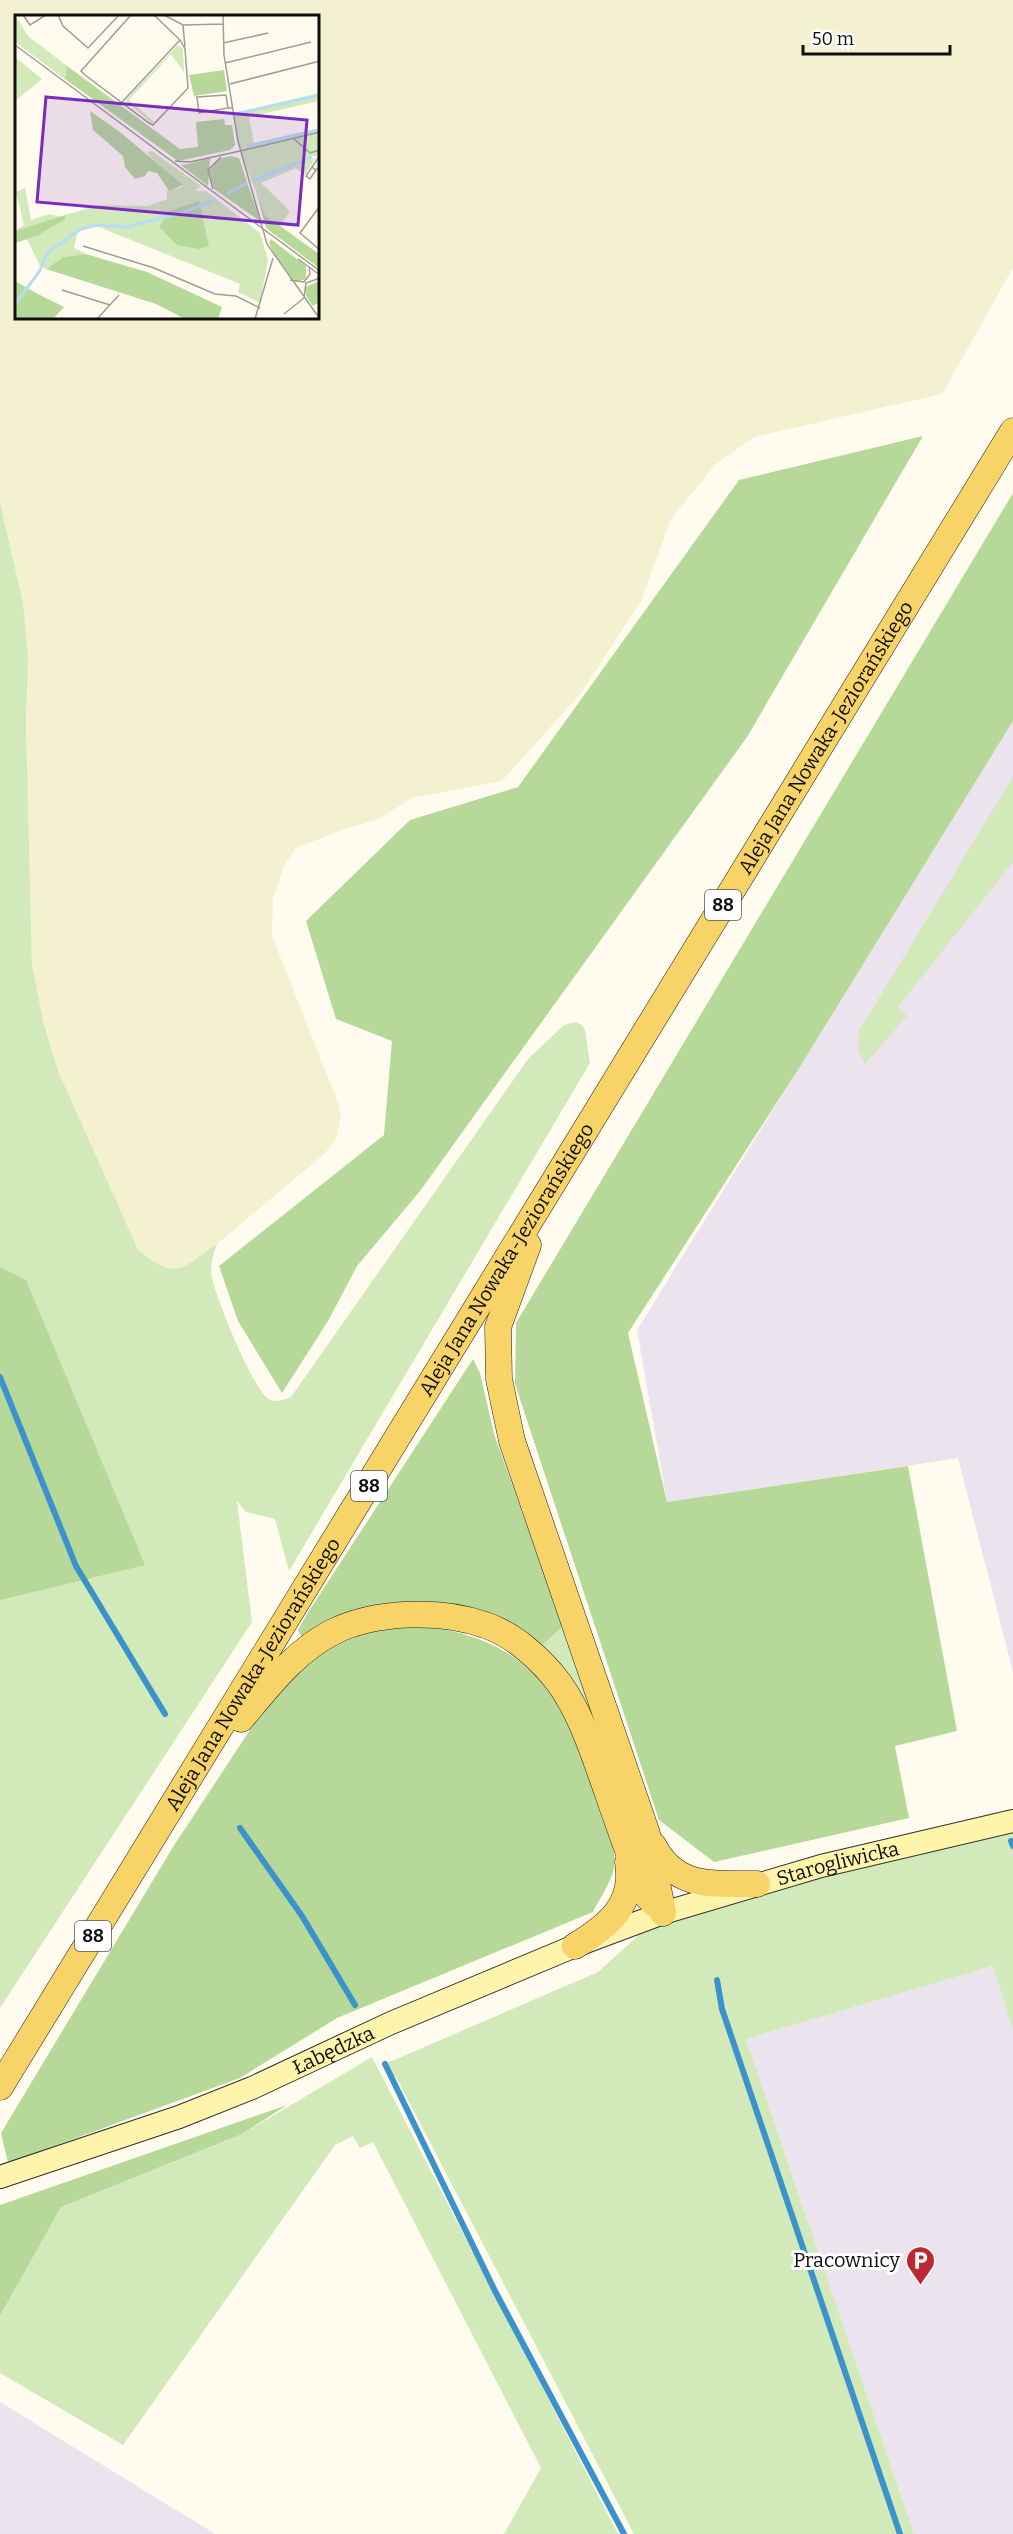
<svg xmlns="http://www.w3.org/2000/svg" width="1013" height="2534" font-family="Bitter,serif">
  <rect width="100%" height="100%" fill="#fffcef"/>
  <g fill="#ebe3ed">
    <path d="M1013,721V1672L958,1458L667,1502L637,1330Z"/>
    <path d="M993,1966L1013,2030V2534H914L746,2039Z"/>
    <path d="M0,2402L207,2529L215,2534H0Z"/>
  </g>
  <path fill="#f4f1d0" fill-rule="evenodd" d="M0,0H1013V268L942,394L754,437L715,465L671,519L641,601L582,692L502,781L412,798L377,820L347,828L296,848L285,864L273,898L272,936L337,1100L341,1117L336,1140L323,1155L217,1244L184,1267L175,1270H164L138,1250L111,1195L58,1071L43,1021L32,964L26,723L28,655L23,603L0,501ZM16,16H318V318H16Z"/>
  <g fill="#d2e9b9">
    <path d="M0,502L23,603L28,655L26,723L32,964L43,1021L58,1071L138,1250C177,1281 179,1270 217,1244C213,1253 211,1262 211,1272C212,1290 254,1392 269,1399C277,1403 283,1400 291,1397L528,1059L564,1025L576,1022L582,1025L585,1030L590,1063L289,1571L275,1519L246,1512L237,1501L252,1622L0,2008Z"/>
    <path d="M1013,777V862L897,1008L907,1016L865,1064L858,1051L859,1031Z"/>
    <path d="M563,1626L648,1869L537,1650Z"/>
    <path d="M1013,1821V2030L993,1966L746,2039L914,2534H634L396,2077L391,2076L385,2064L598,1972L663,1913Z"/>
    <path d="M372,2057L618,2534H504L541,2468L373,2142L360,2148L353,2136L335,2145L123,2445L0,2373V2316L61,2207L242,2134Z"/>
  </g>
  <g fill="#b6d999">
    <path d="M923,436L747,737L420,1191L357,1266L328,1321L282,1393L238,1321L219,1266L384,1135L392,1041L336,1019L306,921L410,820L518,787L739,480Z"/>
    <path d="M1013,493V721L801,1065L628,1333L667,1502L908,1466L957,1731L895,1746L909,1818L714,1862L659,1820L515,1384L516,1323Z"/>
    <path d="M0,1267L26,1280L145,1565L0,1600Z"/>
    <path d="M473,1359L480,1373L494,1434L563,1626L537,1650L480,1615L301,1636L298,1630L307,1614Z"/>
    <path d="M409,1625C477,1630 531,1653 566,1716C576,1733 581,1753 588,1771C600,1801 617,1834 614,1867C613,1880 599,1899 593,1912L337,2018L240,2078L8,2163L1,2133L173,1847L271,1698L320,1651L372,1631Z"/>
    <path d="M287,2105L242,2134L61,2207L0,2316V2205Z"/>
  </g>
  <g fill="none" stroke-linecap="round" stroke-linejoin="round">
    <g stroke="#3c93cc" stroke-width="6">
      <path d="M0,1377L76,1566L165,1714"/>
      <path d="M240,1828L302,1916L355,2005"/>
      <path d="M1011,1841L1013,1846"/>
      <path d="M717,1980L722,2009L900,2534"/>
      <path d="M385,2064L495,2291L624,2534"/>
    </g>
    <defs>
      <g id="secondary">
        <path id="s1" d="M0,2177L179,2117L252,2088L391,2023L575,1946L663,1913L821,1866L1013,1821"/>
      </g>
      <g id="primary">
        <path d="M528,1245L498,1327L499,1379L512,1441L647,1834L663,1913"/>
        <path d="M241,1719C268,1687 295,1651 333,1632C375,1611 441,1609 485,1625C513,1634 542,1660 559,1683C582,1715 594,1755 607,1791C619,1826 631,1860 645,1894L655,1904"/>
        <path d="M653,1845C676,1890 713,1883 757,1884"/>
        <path d="M575,1946C608,1926 635,1905 628,1862"/>
        <path id="s2" d="M0,2087L1013,431"/>
      </g>
    </defs>
    <use href="#secondary" stroke="#303030" stroke-width="24"/>
    <use href="#primary" stroke="#1f1f1f" stroke-width="27"/>
    <use href="#secondary" stroke="#fef4ab" stroke-width="22"/>
    <use href="#primary" stroke="#f7d368" stroke-width="26"/>
  </g>
  <defs>
    <symbol id="parking-pin" viewBox="-11 -11 22 30"><path d="M0 17L-7.5 6A9.5 9.5 0 1 1 7.5 6Z" fill="#bd272f" stroke="#fff"/><path d="M-3.5-5.5H1a3.5 3.5 0 0 1 0 7H-1V5.5H-3.5ZM-1-3.4V-.6H.8a1.4 1.4 0 0 0 0-2.8Z" fill="#fff"/></symbol>
  </defs>
  <g fill-rule="evenodd">
    <use href="#parking-pin" x="904" y="2244" width="33" height="45"/>
  </g>
  <g text-anchor="middle" stroke-width="6" stroke-linejoin="round" paint-order="stroke">
    <g fill="#fff" stroke="#565656" stroke-width="1.5">
      <rect x="705" y="890" width="36" height="30" rx="4.5"/>
      <rect x="351" y="1471" width="36" height="30" rx="4.5"/>
      <rect x="75" y="1921" width="36" height="30" rx="4.5"/>
    </g>
    <g font-size="18" font-weight="bold" fill="#0e0e0e">
      <text x="723" y="911">88</text>
      <text x="369" y="1492">88</text>
      <text x="93" y="1942">88</text>
    </g>
    <g font-size="20" fill="#0e0e0e" stroke="#fff">
      <text dy="7" stroke="none"><textPath href="#s2" startOffset="1582">Aleja Jana Nowaka-Jeziorańskiego</textPath></text>
      <text dy="7" stroke="none"><textPath href="#s2" startOffset="970">Aleja Jana Nowaka-Jeziorańskiego</textPath></text>
      <text dy="7" stroke="none"><textPath href="#s2" startOffset="484">Aleja Jana Nowaka-Jeziorańskiego</textPath></text>
      <text dy="7" stroke="none"><textPath href="#s1" startOffset="896">Starogliwicka</textPath></text>
      <text dy="7" stroke="none"><textPath href="#s1" startOffset="357">Łabędzka</textPath></text>
    </g>
    <g font-size="20" fill="#0e0e0e" stroke="#fff" text-anchor="end">
      <text x="900" y="2267">Pracownicy</text>
    </g>
  </g>
  <g transform="translate(15 15)">
    <rect width="304" height="304" fill="#fffcef"/>
    <path d="M0,0L13,21L52,51L50,64L0,27ZM163,30L168,34L169,57L156,39L114,85L139,107L136,108L110,85ZM0,42L27,64L0,86ZM304,78V86L234,102L239,128L304,113V142L297,141L239,165L300,143L290,160L281,153L246,168L275,196L265,211L250,200L225,136L219,98ZM137,136L186,171L180,176H191L245,218L253,245L245,288L223,277L225,269L79,210L63,214L59,233L71,239L48,242L31,254L25,251L12,224L51,204L50,200L84,190L133,191L152,184V176L168,172L136,142L132,137ZM10,173L16,205L34,199L46,202L0,216L9,210L1,177Z" fill="#d2e9b9"/>
    <path d="M52,51L165,134L183,132L181,107L209,104L210,110H217L220,130L215,135L163,146L50,64ZM209,55L212,76L179,81L174,60ZM75,96L105,117L168,170L154,176L142,158L133,156L130,161L120,164L110,152L108,141L78,115ZM215,141L224,143L245,206L199,174L194,156L204,144ZM195,143L193,171L166,150L174,149ZM241,176L250,200L304,239V253L251,213ZM184,186L194,231L185,234L162,230L144,212L154,196ZM50,200L51,204L23,220L1,228L0,216ZM256,224L291,251V264L280,267L260,240L254,228ZM71,239L132,257L207,292L203,304H170L141,289L31,254L48,242ZM0,266L23,279L49,292L38,304H0ZM304,266V287L298,291L291,281V272Z" fill="#b6d999"/>
    <path fill="none" stroke="#b5def5" stroke-width="3" d="M221,99L305,80M232,131L304,115M238,166L297,142M212,179L232,168M0,289L24,257L33,237L66,214L83,210L111,212L167,198L200,185"/>
    <path fill="none" stroke="#9f9d95" stroke-width="1.5" d="M8,0L15,10L31,0M43,0L48,11L73,33L104,0M139,0L165,25M149,0L168,10L208,9M208,0L209,40L223,126L252,229L305,304M168,10L170,32M208,28L253,18M0,30L305,256M210,48L296,27M215,69L305,46M211,80L182,82L184,98L213,93M211,80L213,93H218M107,87L165,25L170,34L173,73L138,110L134,108L70,60L66,56L116,0M278,123L295,138L305,135M225,136L305,117M303,143L297,152L301,155L305,151M160,146L175,147L225,136M297,152L291,161L295,164L301,155M198,174L193,155L206,142M305,191L285,218L305,235M68,231L139,253L200,279L221,281L245,293M283,244L305,260M275,265L289,267L295,259L294,252M47,275L95,290M289,283L291,268L305,263M269,299L289,283M82,304L104,280M240,304L258,243"/>
    <path fill="#7b2cbf" fill-opacity="0.15" stroke="#7b2cbf" stroke-width="3" d="M31,82L292,105L283,210L22,187Z"/>
    <rect width="304" height="304" fill="none" stroke="#0e0e0e" stroke-width="3"/>
  </g>
  <path d="M803 45v9h147v-9" fill="none" stroke="#0e0e0e" stroke-width="3"/>
  <text x="812" y="45" font-size="18" fill="#0e0e0e" stroke="#ffffff" stroke-width="4.5" paint-order="stroke">50 m</text>
</svg>
